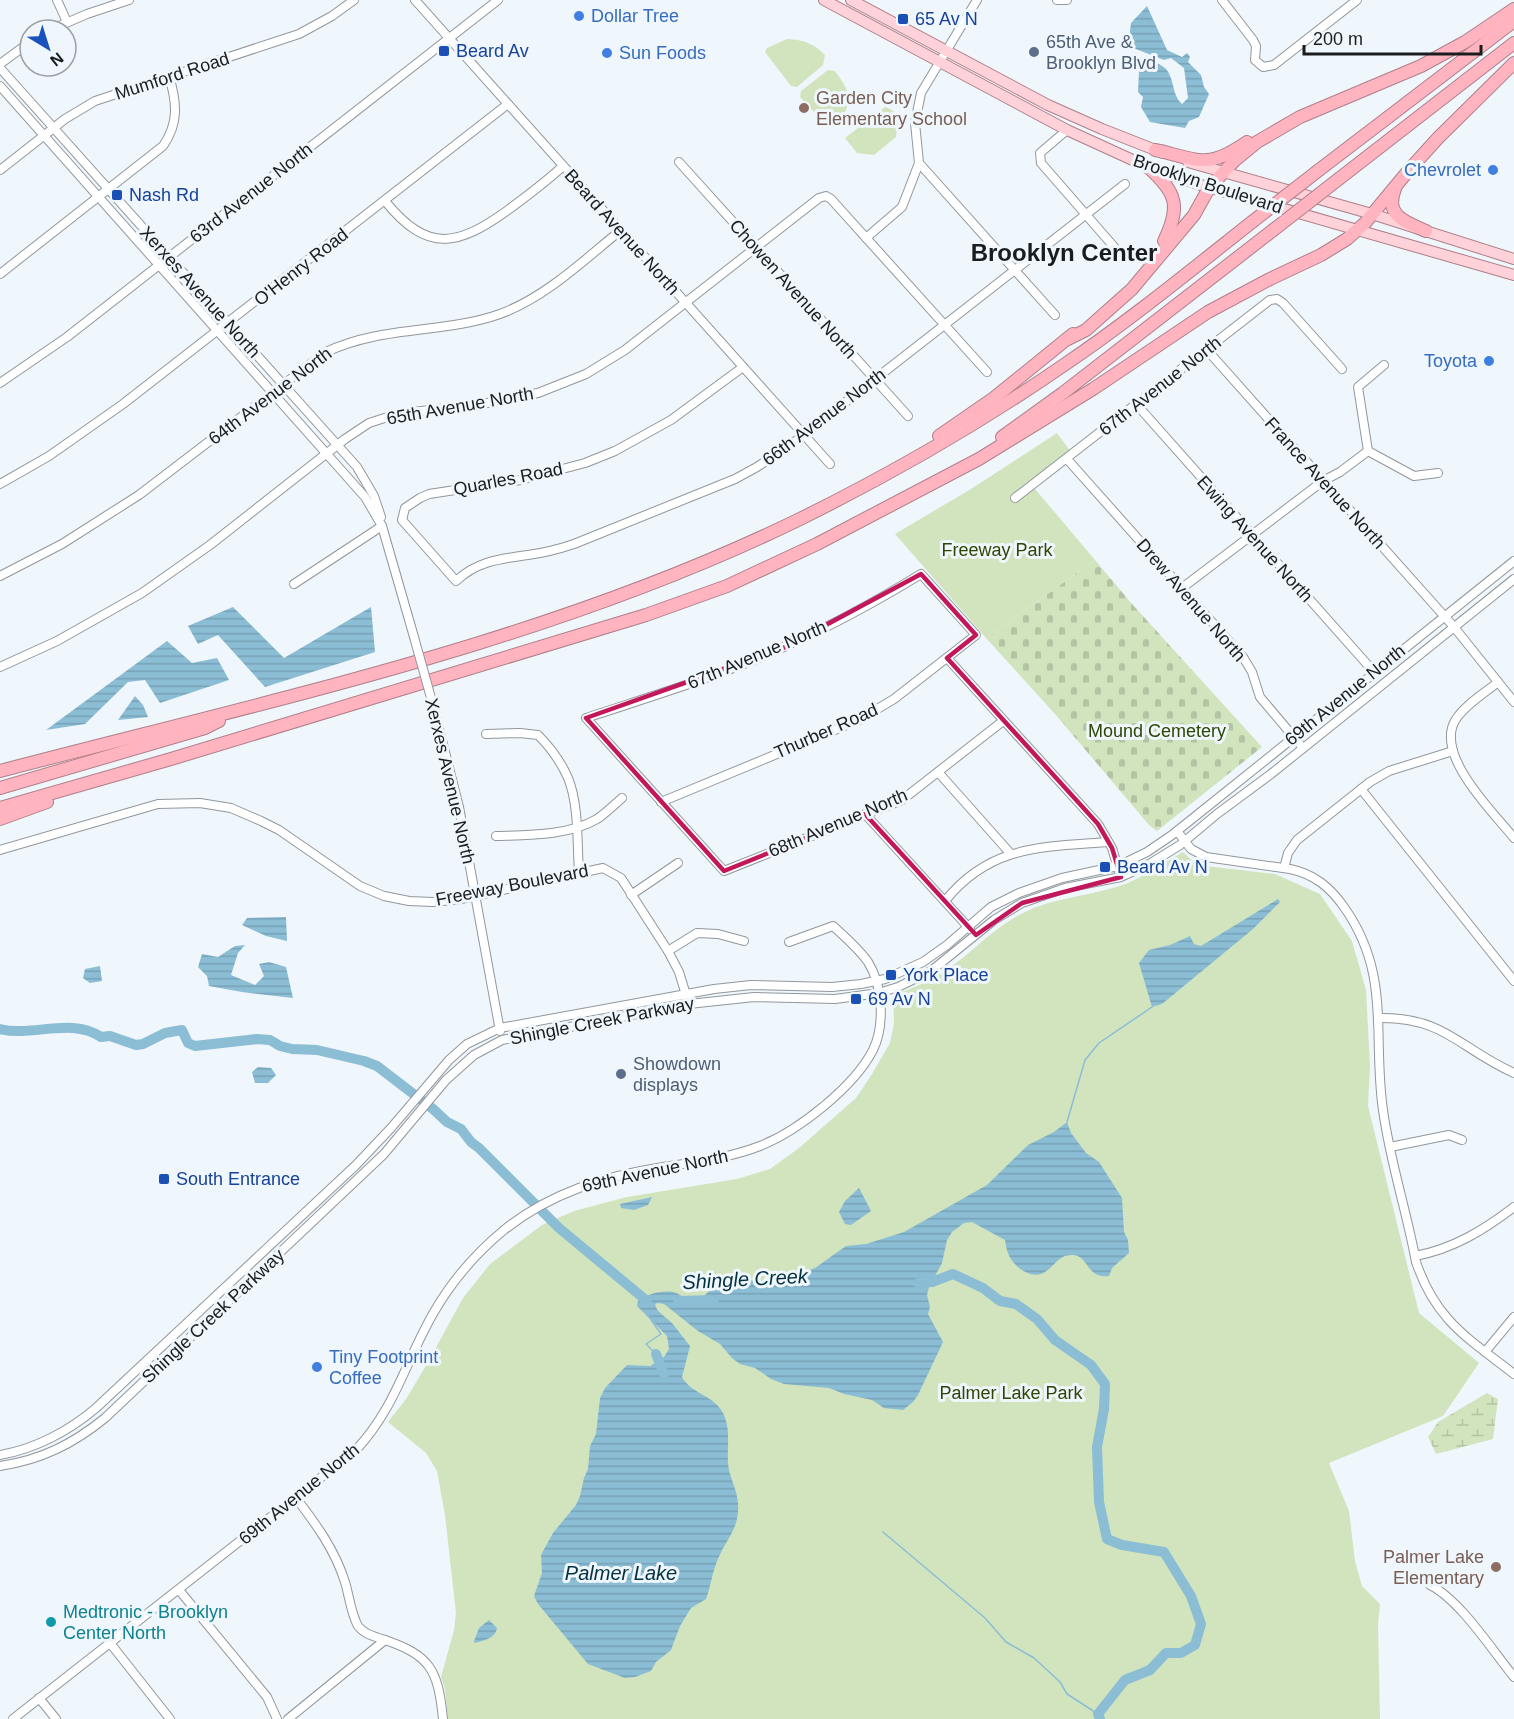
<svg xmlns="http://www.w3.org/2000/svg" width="1514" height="1719" font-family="Arial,sans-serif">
  <defs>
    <pattern id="wetland-marsh" width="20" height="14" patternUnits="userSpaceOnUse" patternTransform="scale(1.5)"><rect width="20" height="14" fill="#d1e4be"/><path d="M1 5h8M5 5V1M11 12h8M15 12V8" fill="none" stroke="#b3c3a3"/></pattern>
    <pattern id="cemetery-stones" width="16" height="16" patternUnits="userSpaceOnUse" patternTransform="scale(1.5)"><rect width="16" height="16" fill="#d1e4be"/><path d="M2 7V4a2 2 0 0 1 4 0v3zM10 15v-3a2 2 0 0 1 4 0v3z" fill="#b3c3a3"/></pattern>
    <pattern id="water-rules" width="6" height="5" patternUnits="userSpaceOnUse" patternTransform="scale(1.5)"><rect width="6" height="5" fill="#8bbdd5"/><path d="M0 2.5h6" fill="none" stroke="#77a2b6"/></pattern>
  </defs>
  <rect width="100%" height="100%" fill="#eff6fc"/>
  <path fill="url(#wetland-marsh)" d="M1487,1393L1498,1399L1493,1439L1436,1454L1428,1437L1438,1422Z"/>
  <path fill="url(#cemetery-stones)" d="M1095,560L1132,604L1262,747L1157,831L1149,825L1055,714L986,638Z"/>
  <g fill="#d1e4be">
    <path d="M787,39C804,40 813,43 825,55L823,65L797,87L791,86L765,52L767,48Z"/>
    <path d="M828,70L835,71C850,92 854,98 840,121L827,126L800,97L801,91Z"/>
    <path d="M885,107C894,110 897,114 900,122L897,129L896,137L874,155L857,153L845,138Z"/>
    <path d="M1057,433L1071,452L1030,483L1095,560L986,638L895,534L971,489Z"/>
    <path d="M1183,852L1197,865L1275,874L1320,894L1352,941L1366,990L1370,1067L1368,1106L1419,1313L1479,1363L1443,1416L1329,1463L1349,1511L1355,1561L1362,1586L1380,1604L1378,1625L1380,1719H448L445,1689L441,1677L454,1630L456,1613L445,1515L437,1471L426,1453L388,1422L406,1399L427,1364L463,1298L490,1264L542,1225L574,1211L627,1197L737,1179L770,1169L799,1148L856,1098L872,1074L890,1043L894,1024L893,995C914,988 933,980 951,967C976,949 997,925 1025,912C1052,899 1080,897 1109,889C1136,883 1159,866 1183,852Z"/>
  </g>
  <g fill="url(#water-rules)">
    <path d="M1147,6L1167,50L1182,57L1187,53L1190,57L1188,62L1201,75L1204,87L1209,94L1199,117L1189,121L1185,128L1150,122L1141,107L1143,97L1138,92L1139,71L1133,63L1136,56C1145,59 1158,62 1165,68C1175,78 1171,94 1182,104L1188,98L1184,68L1171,58L1164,60L1128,46L1131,23Z"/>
    <path d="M233,607L284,658L371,607L375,652L265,687L218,635L198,644L188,626Z"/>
    <path d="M167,641L192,663L217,658L229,680L160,703L145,680L128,682L85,724L46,730Z"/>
    <path d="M135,696L143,705L148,717L118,720Z"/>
    <path d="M1278,899L1280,902L1253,929L1162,1004L1152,1007L1139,963L1149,950L1170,945L1190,936L1194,944L1201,946Z"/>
    <path d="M286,917L287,941L266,936L242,925L247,918Z"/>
    <path d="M245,945L238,953L231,975L255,985L264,976L259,964L269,962L286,967L293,998L242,992L209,986L207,976L198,967L202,954L218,957L235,946Z"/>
    <path d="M100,966L102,981L90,983L83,978L85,969Z"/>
    <path d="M258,1067L271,1068L276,1075L268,1083H255L252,1072Z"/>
    <path d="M1067,1122L1071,1133L1086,1153L1099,1162L1122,1198L1124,1232L1128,1240L1129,1253L1112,1268L1109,1276C1086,1279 1089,1255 1072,1255C1058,1255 1055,1266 1045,1272C1032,1281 1012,1266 1008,1253C1006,1249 1006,1244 1005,1240L972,1222L964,1223L952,1232L947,1240L942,1263L929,1287L927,1295L930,1307L928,1314L943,1342L918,1395L913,1402L903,1410L884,1408L872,1400L844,1394L829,1388L784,1384L771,1379L755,1368L740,1364L732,1358L720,1344L698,1331L664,1304L657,1303L655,1305L658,1311L672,1323L690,1346L682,1377C691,1394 714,1395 723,1413C731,1429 727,1446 728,1463C729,1477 737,1489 738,1503C740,1528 726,1539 718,1559C712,1572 711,1586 706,1599L691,1608L680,1626L671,1650L656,1662L651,1671L635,1677L625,1678L588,1664L538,1604L534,1596L542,1573L541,1555L553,1533L576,1505L580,1496L584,1478L588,1469L590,1446L596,1434L600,1398L605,1388L627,1365L650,1366L664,1357L669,1349L667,1336L637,1306L638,1301C647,1294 664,1289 676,1293C684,1296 687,1302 698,1302L708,1292L720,1287L748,1280L773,1281L787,1278L815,1268L846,1246L866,1244L904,1232L987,1185L1028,1145L1054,1132Z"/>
    <path d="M859,1188L871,1211L851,1225L845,1224L839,1212L845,1201Z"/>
    <path d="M652,1197L648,1205L634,1210L621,1208L620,1204Z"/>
    <path d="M489,1620L497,1628C495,1639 484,1640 475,1643L474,1641L479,1628Z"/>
  </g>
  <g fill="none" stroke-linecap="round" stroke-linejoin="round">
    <g stroke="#8bbdd5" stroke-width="1.5">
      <path d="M1067,1122L1085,1060L1099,1043L1152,1007"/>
      <path d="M647,1314L661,1334L646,1344L656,1354"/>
      <path d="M883,1532L985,1618L1006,1642L1034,1658L1060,1682L1067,1694L1098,1714"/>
    </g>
    <g stroke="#8bbdd5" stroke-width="10">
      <path d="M0,1029C33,1037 71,1017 101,1037L110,1036L136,1045L143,1044L165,1033L182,1030L188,1043L195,1046L257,1039L270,1040L280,1046L292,1049L317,1050L364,1061L377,1066L433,1109L447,1122L461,1129L471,1142L479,1148L559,1228L647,1301"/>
      <path d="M918,1283L932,1282L953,1274L983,1288L1000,1301L1016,1304L1037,1319L1055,1340L1091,1365L1105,1384L1104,1409L1097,1447L1099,1502L1107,1539L1122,1545L1164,1552L1191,1596L1201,1624L1195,1645L1181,1653H1166L1150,1670L1125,1680L1098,1714L1100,1719"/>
      <path d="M678,1301L714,1300"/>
      <path d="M656,1354L664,1374"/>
    </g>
    <defs>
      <g id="minor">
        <path d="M57,0L67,22"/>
        <path d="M415,0L830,464"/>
        <path d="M1057,0H1067"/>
        <path d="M1222,0L1253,40L1256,46L1255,60L1263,67L1274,65L1357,0"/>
        <path d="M50,30L87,14L129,0"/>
        <path d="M0,64L30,42"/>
        <path d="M0,68L357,467L374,496L381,517"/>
        <path d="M0,86L365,497L382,526L414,637"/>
        <path d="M1067,130L1040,153L1041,163L1115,248"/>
        <path d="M679,162L908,416"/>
        <path d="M919,163L1055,315"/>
        <path d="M0,170L65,119L95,101L299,34L332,16L354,0"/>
        <path d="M385,201C428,254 458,246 508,210C527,196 546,182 563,166"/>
        <path d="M866,238L902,207L919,163L915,123L921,93L977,0"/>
        <path d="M0,274L163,146C179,123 177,103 169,76"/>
        <path d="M1207,350L1454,627L1514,702"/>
        <path d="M743,367L671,420L615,451L585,463L521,480L429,494L420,498L405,508L402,520L456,581C477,561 500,559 528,555C544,553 559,549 574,544L735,479L757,467L797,440L1125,184"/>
        <path d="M0,383L67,337L498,0"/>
        <path d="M1137,405L1374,672"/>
        <path d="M1368,451L1358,387L1384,365"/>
        <path d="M1368,451L1414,476L1438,473"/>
        <path d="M1067,459L1243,657L1252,672L1260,697L1303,748"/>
        <path d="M0,484L49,456L123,404L508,104"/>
        <path d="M1015,498L1270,300L1277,299L1283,303L1342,369"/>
        <path d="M0,576L62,544L139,495L326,352C384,325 443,334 500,314C546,297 584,260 621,230"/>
        <path d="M294,584L382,526"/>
        <path d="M1182,588L1323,481L1340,472L1368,451"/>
        <path d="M947,658L1098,824L1112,848L1119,871"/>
        <path d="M0,667L57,641L142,593L210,545L345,439L369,423L397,414L487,403L538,393L586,374L625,350L819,198L826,196L831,199L987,372"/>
        <path d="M1498,682C1485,693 1466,704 1456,719C1433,754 1493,812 1514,838"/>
        <path d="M433,705L459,807L500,1031"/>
        <path d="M486,734L520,733L538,735C550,747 561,762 568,778C579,804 577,844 579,872"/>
        <path d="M938,772L1010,853"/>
        <path d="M1361,789L1514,981"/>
        <path d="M661,802L859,720L894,699L976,635L921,574C877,601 831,626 784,647C720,676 652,696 586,718L724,871L902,800L1003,721"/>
        <path d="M865,814L970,929"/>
        <path d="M1177,831L1191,849L1206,857L1290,869C1314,874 1330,887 1344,907C1392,975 1372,1035 1383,1110C1390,1162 1407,1212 1416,1262C1436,1321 1468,1338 1514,1374"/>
        <path d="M496,836C528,835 568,836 597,819C606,813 614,805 622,798"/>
        <path d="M0,850L158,804L200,803L231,808L261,821L279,830L360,886L384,896L409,901L433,902L461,899L603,868L621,878L668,951L679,972L687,998"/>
        <path d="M1284,868L1288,853L1297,840L1370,782L1389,771L1453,751"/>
        <path d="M631,895L678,863"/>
        <path d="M945,901C990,845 1042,847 1108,842"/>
        <path d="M668,951L697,933L718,934L744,941"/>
        <path d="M1379,1018C1445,1017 1460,1049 1514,1073"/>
        <path d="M1390,1147L1449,1135L1462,1140"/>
        <path d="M1415,1256C1453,1249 1484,1230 1514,1207"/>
        <path d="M1485,1352L1514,1317"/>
        <path d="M0,1455C35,1449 69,1431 96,1408L356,1165L391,1128L449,1060L467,1044L500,1028L714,989L751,985L832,987L861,984L885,979L923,962L947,945L991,907L1019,893L1062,878L1118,866L1147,852L1172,835L1514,561"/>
        <path d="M0,1466C41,1460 73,1444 105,1418L384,1154L446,1080L474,1055L502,1040L689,1004L754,997L835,999L879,993L898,987L931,971L994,920L1022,903L1065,888L1121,877L1151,863L1180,845L1217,814L1271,774L1514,579"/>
        <path d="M296,1498C316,1524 335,1550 345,1582C349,1595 351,1614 358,1626C364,1634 373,1636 382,1639C431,1655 438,1670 443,1719"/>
        <path d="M1430,1585C1460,1600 1492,1650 1514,1677"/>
        <path d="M179,1590L267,1697L277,1719"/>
        <path d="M110,1643L170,1719"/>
        <path d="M39,1698L56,1719"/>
        <path d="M13,1719L356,1450C396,1407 405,1362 434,1312C452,1281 476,1253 504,1230C550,1193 605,1176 663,1167C696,1162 729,1158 760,1146C798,1131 854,1087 873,1050C885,1025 883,986 868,962C859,949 845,937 833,926L789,942"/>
        <path d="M288,1719L385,1640"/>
      </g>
      <g id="major">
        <path d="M824,0L1067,130L1148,167L1201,185L1514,275"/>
        <path d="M851,0L1048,105L1102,129L1163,153"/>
        <path d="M1188,162L1372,214L1514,259"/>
      </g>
      <g id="highway">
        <path d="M1155,150C1174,153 1199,165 1217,158C1228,155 1238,148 1247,142"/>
        <path d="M1148,167C1177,193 1181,206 1164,241"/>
        <path d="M1319,170L1514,21"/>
        <path d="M1340,178L1514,43"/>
        <path d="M1395,189C1384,215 1405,222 1426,231"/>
        <path d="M1068,339L1086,330L1132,289L1194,215L1209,188L1235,160L1257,142L1300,117L1421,66L1465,42L1514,9"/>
        <path d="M939,436L994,398L1073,334"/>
        <path d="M1002,437L1063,393L1272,231"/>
        <path d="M0,771C270,700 548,642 800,519C891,474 980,423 1064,365C1129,321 1190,271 1252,222"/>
        <path d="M0,788L205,728L219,721"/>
        <path d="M0,808L171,759L646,615L727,586L817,544L979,459L1093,389L1208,312L1270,279L1321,255L1347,239L1365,223L1409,170L1438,138L1514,63"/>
        <path d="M0,819L47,802"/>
      </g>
    </defs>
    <use href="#minor" stroke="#91979c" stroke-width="10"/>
    <use href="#major" stroke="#af7f88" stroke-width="12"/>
    <use href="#highway" stroke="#af7f88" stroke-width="14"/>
    <use href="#minor" stroke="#fff" stroke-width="8"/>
    <use href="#major" stroke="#ffd2d9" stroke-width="10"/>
    <use href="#highway" stroke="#ffb4c0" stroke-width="12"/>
    <defs>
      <path id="minor-bridge" d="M414,637L433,705"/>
      <g id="highway-bridge">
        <path d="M1252,222L1319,170"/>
        <path d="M1272,231L1340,178"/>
      </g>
    </defs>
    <use href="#minor-bridge" stroke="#91979c" stroke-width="10" stroke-linecap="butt"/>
    <use href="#highway-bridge" stroke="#af7f88" stroke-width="14" stroke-linecap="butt"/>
    <use href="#minor-bridge" stroke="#fff" stroke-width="8"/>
    <use href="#highway-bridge" stroke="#ffb4c0" stroke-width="12"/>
  </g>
  <path fill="none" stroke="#c2185b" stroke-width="4.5" stroke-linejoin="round" d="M921,574L976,635L947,658L1098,824L1112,848L1121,877L1022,903L976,935L865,814L724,871L586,718L783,648Z"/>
  <g fill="#3f7fe0" stroke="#eff6fc" stroke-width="2">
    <circle cx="579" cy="16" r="6"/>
    <circle cx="607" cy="53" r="6"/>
    <circle cx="1493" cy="170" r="6"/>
    <circle cx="1489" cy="361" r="6"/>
    <circle cx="317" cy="1367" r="6"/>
  </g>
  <g fill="#1a4fb4" stroke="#eff6fc" stroke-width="2">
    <rect x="897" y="13" width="12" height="12" rx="3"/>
    <rect x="438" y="45" width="12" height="12" rx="3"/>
    <rect x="111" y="189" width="12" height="12" rx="3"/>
    <rect x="1099" y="861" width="12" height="12" rx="3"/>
    <rect x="885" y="969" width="12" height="12" rx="3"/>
    <rect x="850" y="993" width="12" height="12" rx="3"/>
    <rect x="158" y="1173" width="12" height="12" rx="3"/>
  </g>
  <g fill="#5c6f8a" stroke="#eff6fc" stroke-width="2">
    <circle cx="1034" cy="52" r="6"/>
    <circle cx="621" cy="1074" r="6"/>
  </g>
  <g fill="#8d6e63" stroke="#eff6fc" stroke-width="2">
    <circle cx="804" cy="108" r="6"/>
    <circle cx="1496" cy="1567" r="6"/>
  </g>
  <circle fill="#0f9aa8" stroke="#eff6fc" stroke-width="2" cx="51" cy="1622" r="6"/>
  <g text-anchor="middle" stroke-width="6" stroke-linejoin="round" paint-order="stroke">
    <g font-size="18" fill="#366cbe" stroke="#eff6fc" text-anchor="start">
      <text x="591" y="22">Dollar Tree</text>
      <text x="619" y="59">Sun Foods</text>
      <text x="1481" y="176" text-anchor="end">Chevrolet</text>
      <text x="1477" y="367" text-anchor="end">Toyota</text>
      <text x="329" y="1363">Tiny Footprint<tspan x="329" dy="21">Coffee</tspan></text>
    </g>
    <g font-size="18" fill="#164399" stroke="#eff6fc" text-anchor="start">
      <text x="915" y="25">65 Av N</text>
      <text x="456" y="57">Beard Av</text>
      <text x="129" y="201">Nash Rd</text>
      <text x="1117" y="873">Beard Av N</text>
      <text x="903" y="981">York Place</text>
      <text x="868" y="1005">69 Av N</text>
      <text x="176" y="1185">South Entrance</text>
    </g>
    <g font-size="18" fill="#4e5e75" stroke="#eff6fc" text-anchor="start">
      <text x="1046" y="48">65th Ave &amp;<tspan x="1046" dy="21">Brooklyn Blvd</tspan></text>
      <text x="633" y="1070">Showdown<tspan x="633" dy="21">displays</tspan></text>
    </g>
    <g font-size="18" fill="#1a1d1f" stroke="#eff6fc">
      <text transform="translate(172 76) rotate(-18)" y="6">Mumford Road</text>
      <text transform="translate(1208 184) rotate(18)" y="6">Brooklyn Boulevard</text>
      <text transform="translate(251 193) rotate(-38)" y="6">63rd Avenue North</text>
      <text transform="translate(622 232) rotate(48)" y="6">Beard Avenue North</text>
      <text transform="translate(301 267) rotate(-38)" y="6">O'Henry Road</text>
      <text transform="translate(793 289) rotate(48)" y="6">Chowen Avenue North</text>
      <text transform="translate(200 292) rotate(48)" y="6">Xerxes Avenue North</text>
      <text transform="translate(1160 386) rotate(-38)" y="6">67th Avenue North</text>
      <text transform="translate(270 396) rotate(-37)" y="6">64th Avenue North</text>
      <text transform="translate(460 406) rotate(-10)" y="6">65th Avenue North</text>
      <text transform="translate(824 417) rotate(-37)" y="6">66th Avenue North</text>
      <text transform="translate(508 479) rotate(-11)" y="6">Quarles Road</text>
      <text transform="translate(1325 483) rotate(48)" y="6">France Avenue North</text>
      <text transform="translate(1255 539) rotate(48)" y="6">Ewing Avenue North</text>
      <text transform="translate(1191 600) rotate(49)" y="6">Drew Avenue North</text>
      <text transform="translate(757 655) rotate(-23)" y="6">67th Avenue North</text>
      <text transform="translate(1345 695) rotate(-39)" y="6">69th Avenue North</text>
      <text transform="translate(826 731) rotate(-24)" y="6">Thurber Road</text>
      <text transform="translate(450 781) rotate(77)" y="6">Xerxes Avenue North</text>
      <text transform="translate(838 823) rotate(-23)" y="6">68th Avenue North</text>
      <text transform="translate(512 885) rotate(-11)" y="6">Freeway Boulevard</text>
      <text transform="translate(602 1021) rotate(-11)" y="6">Shingle Creek Parkway</text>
      <text transform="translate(655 1171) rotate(-12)" y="6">69th Avenue North</text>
      <text transform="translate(213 1316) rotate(-43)" y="6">Shingle Creek Parkway</text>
      <text transform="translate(299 1494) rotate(-39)" y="6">69th Avenue North</text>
    </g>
    <g font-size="18" fill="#785e54" stroke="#eff6fc" text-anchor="start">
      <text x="816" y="104">Garden City<tspan x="816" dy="21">Elementary School</tspan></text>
      <text x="1484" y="1563" text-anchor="end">Palmer Lake<tspan x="1484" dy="21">Elementary</tspan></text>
    </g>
    <g font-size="18" fill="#2e4604" stroke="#eff6fc">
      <text x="997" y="556">Freeway Park</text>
      <text x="1157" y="737">Mound Cemetery</text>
      <text x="1011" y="1399">Palmer Lake Park</text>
    </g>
    <g font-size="18" fill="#0d838f" stroke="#eff6fc" text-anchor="start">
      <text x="63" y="1618">Medtronic - Brooklyn<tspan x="63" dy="21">Center North</tspan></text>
    </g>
    <g font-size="20" font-style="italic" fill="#033142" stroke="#eff6fc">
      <text transform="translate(745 1279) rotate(-3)" y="7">Shingle Creek</text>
      <text x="621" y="1580">Palmer Lake</text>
    </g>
    <g font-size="24" font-weight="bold" fill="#1a1d1f" stroke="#eff6fc">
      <text x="1064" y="261">Brooklyn Center</text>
    </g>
  </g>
  <g transform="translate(48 48) rotate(142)"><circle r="28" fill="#eff6fc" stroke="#9a9fa4" stroke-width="1.5"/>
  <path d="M0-4.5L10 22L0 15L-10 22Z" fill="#1a51bd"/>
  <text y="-9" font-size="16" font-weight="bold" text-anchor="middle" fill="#1a1d1f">N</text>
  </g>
  <path d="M1304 45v9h177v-9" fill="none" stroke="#1a1d1f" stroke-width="3"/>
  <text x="1313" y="45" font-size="18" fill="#1a1d1f" stroke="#eff6fc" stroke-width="4.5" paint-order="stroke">200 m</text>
</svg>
